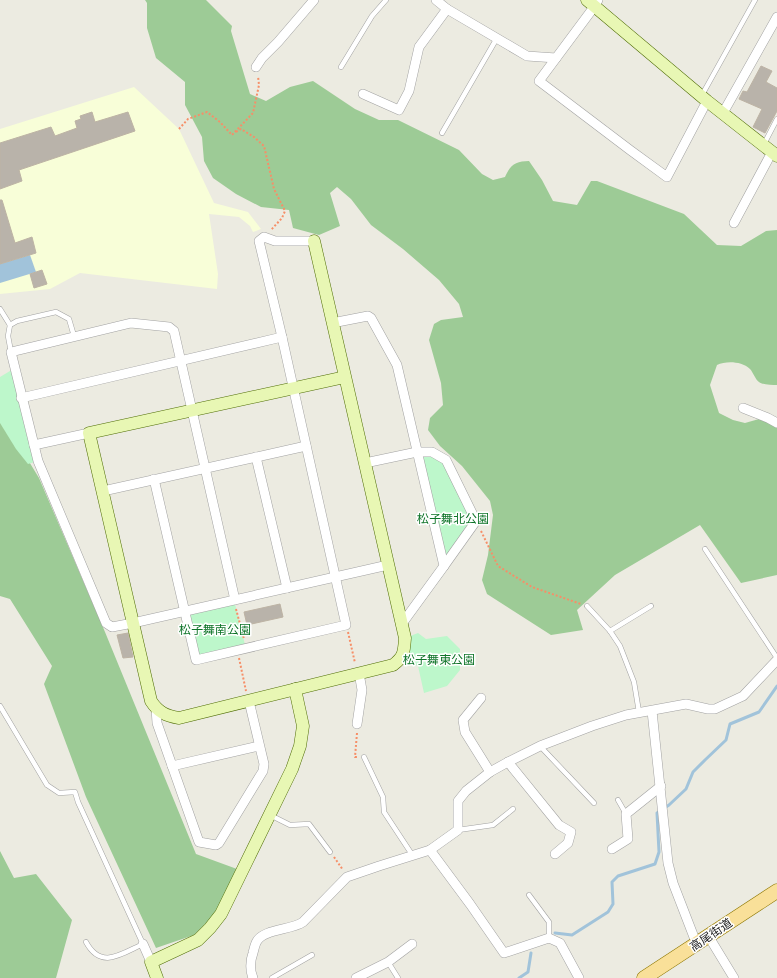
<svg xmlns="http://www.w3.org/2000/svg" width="777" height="978" font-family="Lato,'Noto Sans JP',sans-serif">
  <rect width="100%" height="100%" fill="#ecebe1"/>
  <path fill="#f8fed8" d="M134,87L179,129L214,203L248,212L261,229L253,232L250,226L239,217L209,214L218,274L217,289L80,273L50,289L0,294V129Z"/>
  <g fill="#9dcb96">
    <path d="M145,0H206L232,26L231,31L250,94L266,101L290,87L313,81L355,109L379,120H398L459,150L482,174L493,180L505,177C510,165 516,161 529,161L542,180L553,201L577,205L591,181H597L684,214L717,245L741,246L766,231L777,230V385C772,385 763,385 759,382C755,379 753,372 750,369C741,361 726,361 717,365L710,385L719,413L733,420L745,423L759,419H777V575L741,583L700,525L615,575L577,610L583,630L551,635L487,594L482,580L488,555L493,515L490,501L462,466L440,446L428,430L430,418L443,405L441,383L429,340L434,324L441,320L463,317L459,304L439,280L403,249L371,225L351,199L337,187L330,193L340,226L319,235L293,228L289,210L261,207L236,194L213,178L204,161L202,137L185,105V82L156,58L147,28V3Z"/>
    <path d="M0,414L39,478L105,632L196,854L237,869L216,913L194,935L156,948L86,797L44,684L52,666L10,599L0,596Z"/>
    <path d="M0,851L14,878L36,874L72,920L56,978H0Z"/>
  </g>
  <g fill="#bdf7cb">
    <path d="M15,368L38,461L28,464L16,449L0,423V377Z"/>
    <path d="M417,452L446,460L476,521L444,566Z"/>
    <path d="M234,600L246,649L196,660L184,611Z"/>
    <path d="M418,633L426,639L447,636L460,649V670L447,686L424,693L418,666L401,660L405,638Z"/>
  </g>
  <path fill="#a1c3da" d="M30,255L36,272L0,283V264Z"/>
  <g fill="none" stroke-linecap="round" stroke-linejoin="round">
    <g stroke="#a1c3da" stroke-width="3">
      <path d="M555,933L572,935L608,912L613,904L612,882L618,876L655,864L659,852L657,813L669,805L686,789L693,772L705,760L726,740L730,724L759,712L777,686"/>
      <path d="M519,978L528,972L531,953"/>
    </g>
  </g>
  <g fill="#b9b3aa" stroke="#bdb3a4">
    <path d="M761,66L772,71L766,82L777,88V111L765,133L753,127L762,109L739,99L743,91L747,92Z"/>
    <path d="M92,112L95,122L128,112L135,131L19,170L22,181L0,189V143L51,127L55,136L77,128L75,121L81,119L80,116Z"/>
    <path d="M0,200H2L15,243L32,237L36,253L0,264Z"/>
    <path d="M42,270L47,284L34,288L30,274Z"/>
    <path d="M280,604L283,617L247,625L244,612Z"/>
    <path d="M128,633L133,657L123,658L117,635Z"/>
  </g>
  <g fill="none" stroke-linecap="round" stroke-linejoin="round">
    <defs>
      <g id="lane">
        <path d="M341,67L372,16L386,0"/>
        <path d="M702,95L755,0"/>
        <path d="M442,133L497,38"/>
        <path d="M764,144L777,119"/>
        <path d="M0,309L10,325"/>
        <path d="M11,352L8,336L10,325L17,321L56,312L69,319L74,336"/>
        <path d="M705,549L777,658"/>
        <path d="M587,606L610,631L620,646L634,682L639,712"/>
        <path d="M610,631L651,606"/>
        <path d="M0,706L47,785L59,793L75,792L78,802L143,944C121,954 101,970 86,942"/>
        <path d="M540,746L594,803"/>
        <path d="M364,757L383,797L384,812L413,856"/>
        <path d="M618,800L626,814"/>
        <path d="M270,815L290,825L309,824L330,852"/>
        <path d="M458,830L493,825L513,809"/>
        <path d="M529,895L549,922V938"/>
        <path d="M388,962L398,978"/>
        <path d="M272,978L312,955"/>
      </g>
      <g id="street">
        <path d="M436,0L447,9L527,56L556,58"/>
        <path d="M598,0L594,7L539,81L630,150L667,177L707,101"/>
        <path d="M256,67L262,58L278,42L314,0"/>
        <path d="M363,94L399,110L409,91L419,47L447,9"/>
        <path d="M723,113L777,17"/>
        <path d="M734,223L772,152"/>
        <path d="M332,323L368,316L371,318L397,365L444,566L401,625"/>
        <path d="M21,398L282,337"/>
        <path d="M743,408L768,418L777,423"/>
        <path d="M34,445L89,433"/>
        <path d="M256,457L287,588"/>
        <path d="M365,463L417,452H432L446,460L476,521L444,566"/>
        <path d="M154,479L196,660L346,625L282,337L259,241L264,237L275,241H314"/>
        <path d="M103,491L306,446"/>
        <path d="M235,600L174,331L169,327L131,323L11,352L38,461L106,623L112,627L133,623L388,565"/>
        <path d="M481,698L463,720L465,732L490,772"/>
        <path d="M156,708L157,723L199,842L216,845L219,843L263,771L264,764L249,701"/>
        <path d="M652,711L668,863L673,883L697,945"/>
        <path d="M357,724L362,690L359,673"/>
        <path d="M508,762L559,825L571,832L568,843L555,854"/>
        <path d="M172,766L259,746"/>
        <path d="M612,849L628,839L626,814L661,786"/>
        <path d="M430,850L470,904L504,953L549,938L560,943L579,978"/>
        <path d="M709,937L734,978"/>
        <path d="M143,944L151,962"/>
        <path d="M253,978C250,971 250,961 253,953C254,949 255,944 257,941C264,929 292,930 303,922L347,877L379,866L430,850L458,830V801L466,791L490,772L508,762L540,746L592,726L626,715L686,704L708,709H715L743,696L777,660"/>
        <path d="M356,978L388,962L412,944"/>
      </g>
      <g id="secondary">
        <path d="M587,0L707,101L777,156"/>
        <path d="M314,241L405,638C404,652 404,657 393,665L179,718C166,716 158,712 151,701L89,433L345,377"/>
        <path d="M157,978L151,962L198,940L210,928L221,914L292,769L300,746L303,726L295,689"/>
      </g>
      <path id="primary" d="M644,978L777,891"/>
    </defs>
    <use href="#lane" stroke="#a2a2a2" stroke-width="5.5"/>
    <use href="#street" stroke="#a2a2a2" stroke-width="10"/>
    <use href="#secondary" stroke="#506d07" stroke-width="13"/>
    <use href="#primary" stroke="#8e7804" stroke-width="15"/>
    <g stroke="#f68f68" stroke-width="2" stroke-dasharray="2 2" stroke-linecap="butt">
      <path d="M179,129L188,119L207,112L220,122L232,135L253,113L259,85L258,76"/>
      <path d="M236,132L241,129L254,137L264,146L274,189L285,211L282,218L271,230"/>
      <path d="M481,531L498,566L532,587L581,604"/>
      <path d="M236,609L244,639"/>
      <path d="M348,632L355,663"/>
      <path d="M239,658L246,691"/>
      <path d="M357,733L355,757H358"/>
      <path d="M334,857L343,870"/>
    </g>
    <use href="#lane" stroke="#fff" stroke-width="4.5"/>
    <use href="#street" stroke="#fff" stroke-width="9"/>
    <use href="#secondary" stroke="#e8f7b4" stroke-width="12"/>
    <use href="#primary" stroke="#f9e099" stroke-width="14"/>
  </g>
  <g text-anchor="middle" stroke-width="3" stroke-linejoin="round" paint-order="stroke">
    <g font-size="12" fill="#0e7428" stroke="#fff">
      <text x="453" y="523">松子舞北公園</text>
      <text x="215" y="634">松子舞南公園</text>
      <text x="439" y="664">松子舞東公園</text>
    </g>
    <g font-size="12" fill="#1b1b1b" stroke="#fff">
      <text transform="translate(711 935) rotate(-34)" y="4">高尾街道</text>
    </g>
  </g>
</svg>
